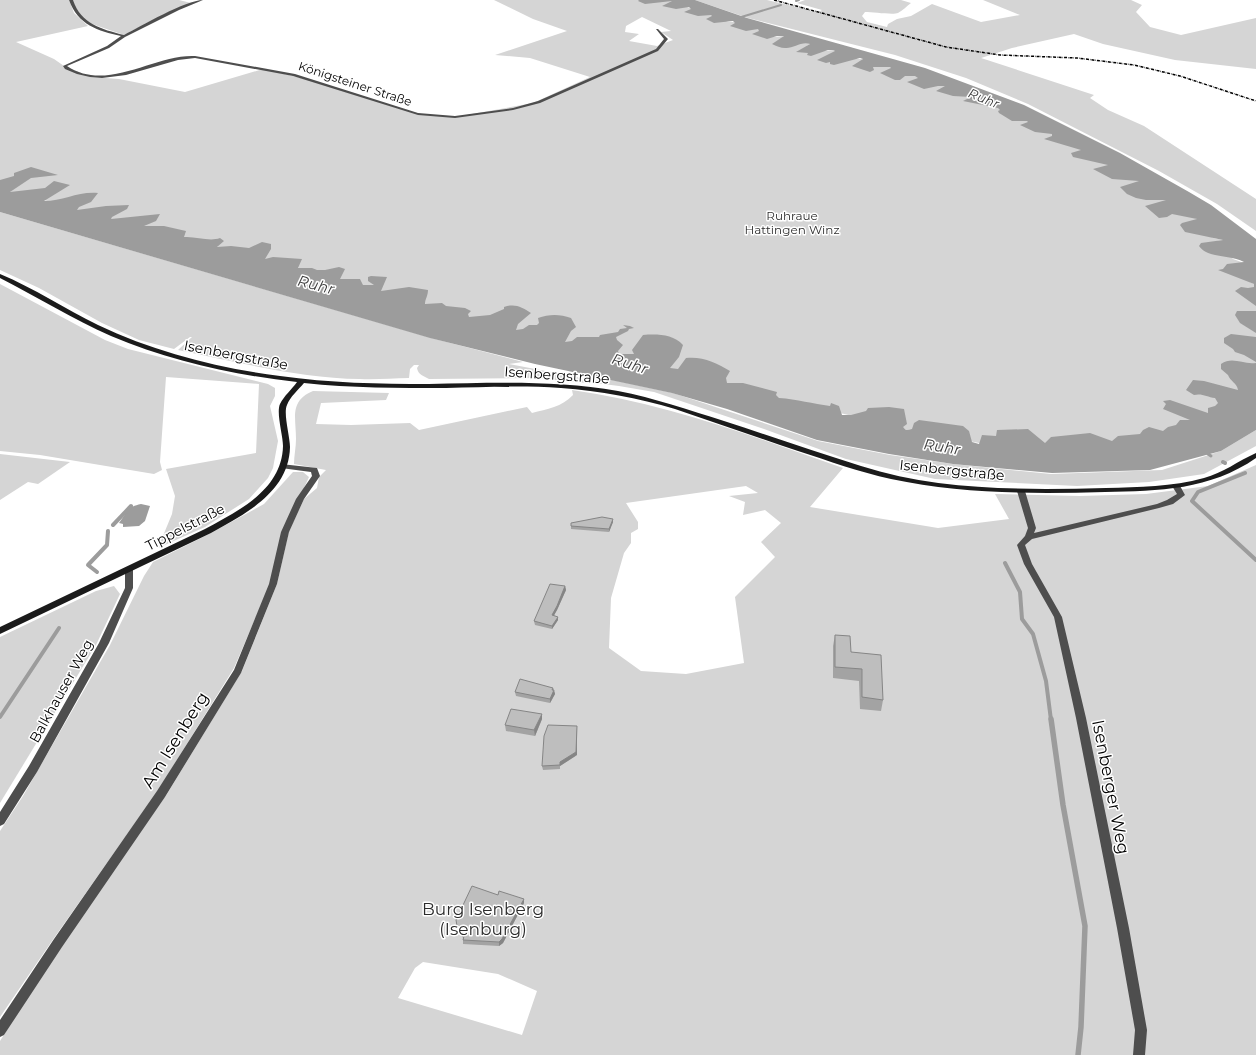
<svg xmlns="http://www.w3.org/2000/svg" width="1256" height="1055" font-family="Montserrat,sans-serif">
  <rect width="100%" height="100%" fill="#fff"/>
  <g fill="#d5d5d5" fill-rule="evenodd">
    <path d="M0,0H69L74,13L88,26L16,42L54,59L64,66L91,77L119,79L185,92L263,69L318,82L397,108L425,115L455,117L533,103L590,77L530,58L495,55L567,31L533,19L494,0H660L672,1L673,2L670,3C678,5 684,6 691,8V10L711,15L728,22H735L751,29H758L774,37L784,36L781,39L808,43L810,44L807,46L825,51L833,50L854,59H863L861,61L890,67L997,104L1126,168L1198,220L1213,238L1224,240L1217,241L1233,259L1244,263L1238,264L1250,282L1254,284L1256,292V373L1230,406L1148,439L1053,447L979,443L910,429L906,430L904,428L746,391L482,322L311,271L76,210L44,200L9,193L11,191L0,188ZM642,17L671,31L661,32L673,40L657,46L629,41L639,34L625,32L626,26Z"/>
    <path d="M73,0H179L191,3L171,11L124,35L89,23L77,13Z"/>
    <path d="M695,0H767L818,12L822,10L797,3L805,0H901L911,3C907,6 902,11 898,13C893,15 873,12 865,12L862,16L867,22L887,27L888,24L897,19L911,16L932,4L981,22L1020,15L983,0H1131L1142,5L1136,12L1150,27L1181,35L1256,18V69L1175,60L1103,44L1074,34L1012,48L981,58L1094,95L1090,98L1108,110L1144,126L1256,199V231L1217,204L1159,171L1028,104L966,78L895,55L748,18Z"/>
    <path d="M0,212L435,339L523,362L509,364L577,377L587,383L533,378L429,379C424,376 418,375 417,368L419,365H414L410,369L409,378C392,378 376,380 360,379C299,378 237,362 178,350L192,337H190L174,349L139,340L102,323L39,288L0,270Z"/>
    <path d="M0,284L105,340L128,349L268,384L275,388V396L270,406L278,441L273,468L268,478L249,499L205,527L158,548L172,514L175,496L166,469L256,453L259,384L166,377L160,462L162,470L154,474L40,455L0,451Z"/>
    <path d="M608,379L673,393L818,441L890,455L953,464L1051,474L1162,470L1221,451L1256,430V446L1204,474L1149,482L1077,486L935,479L846,459L764,429L654,392L619,386L595,383V380Z"/>
    <path d="M572,390C666,403 754,437 843,468L810,507L938,528L1009,519L995,494L1080,496L1146,494L1208,486L1256,465V1055H0V1041L67,934L167,794L242,671L277,584L289,531L304,499L317,488L319,477L326,470L294,464C294,456 296,447 296,439C296,418 289,401 313,391L389,393L386,400L321,403L316,424L351,425L410,423L419,430L527,407L532,413C547,409 562,407 573,395ZM746,486L758,493L729,496L745,502L743,515L765,510L781,523L761,542L775,557L735,597L744,663L686,674L641,671L609,648L611,598L624,553L631,543V533L638,529V522L626,503ZM423,962L498,974L537,991L522,1035L398,998L415,968Z"/>
    <path d="M0,454L70,462L38,484L28,482L0,500Z"/>
    <path d="M293,472H303L309,477L299,499L270,584L234,668L157,792L54,938L0,1017V831L23,796L110,645L144,576L153,562L211,533L264,504Z"/>
    <path d="M114,586L120,594L96,645L0,803V637L96,591Z"/>
  </g>
  <g fill="#9c9c9c">
    <path d="M639,0H695L747,18L925,68L1024,105L1120,153L1189,192L1211,205L1256,239V306L1235,291L1241,287L1248,288L1254,287V284L1218,270L1223,269L1227,264L1244,262C1230,254 1208,259 1199,246L1201,243L1223,240L1185,232L1180,225L1182,223L1197,219L1172,214L1167,217L1159,218L1145,206L1166,200H1146L1136,198L1127,194L1120,187L1139,181L1112,179L1093,169L1108,165L1073,157L1071,153L1081,150L1044,139L1052,136V134L1035,132L1020,125L1028,122L1027,121H1012L999,113L998,111L1000,110L998,108L963,101L971,97L953,96L936,91L945,86H938L924,89L907,82L918,78L915,76H905L900,80H895L880,73L891,68L890,67H873L874,70L870,72L852,66L863,59L860,58L834,65L830,64V62L826,63L817,60L835,51L833,50H828L811,56L807,55L808,53L796,52L810,44C801,41 793,49 785,48C781,48 776,46 772,44L784,36H777L767,39L752,34L759,31L758,29L746,31L730,26L735,23L733,21L714,23L706,19L712,16L711,15L698,16L684,12L691,9L689,7L676,9L662,6L672,1L645,4L638,1Z"/>
    <path d="M31,167L58,175L31,178L10,192L45,188L54,181L70,185L44,201C63,201 79,191 98,193L91,202L79,207L77,210L106,206L129,205L127,209L112,217L111,219L160,214L156,221L144,226H164L186,231L184,237C196,236 209,242 220,238L224,241L217,247L231,246L249,248L262,242L271,244V249L265,259L273,257L302,259L298,268H312L317,270H325L339,267L345,269L340,279H360L363,285H374L368,281V277L371,276L387,277L381,291L409,287L428,290C428,296 425,299 425,304L442,303L446,306L465,308L471,311L468,314L469,317L490,315L504,309V307C515,303 522,307 531,313L518,324L516,330L523,329L529,325H537L539,323L538,318C549,314 560,314 571,318L576,327L571,331L565,342L572,341L577,337H599L600,335L618,332L620,329L627,328L623,325L630,326L634,328L629,329L628,331L616,337L617,340L623,345L618,351L619,354H634L632,350L643,335C657,334 673,334 683,345L679,357L670,368L678,369L686,358C702,356 717,363 730,371L726,378L727,383H743L777,392L776,395L779,398C797,399 813,404 830,406L831,403L839,406L842,415H851L866,411L868,408L889,407L904,409L907,424L903,427L906,430L912,429L914,423L919,420L963,426L969,431L972,442L979,444L982,435L996,436L997,430L1028,429L1045,443L1051,437L1090,433L1112,441L1118,436L1140,434L1143,430L1149,427L1163,431L1168,427L1176,425L1180,420H1190L1163,409L1166,404L1163,401L1170,400L1208,413V408L1215,406L1218,403L1215,398C1207,397 1202,393 1194,395L1186,390L1193,380L1204,381L1238,390C1237,383 1230,381 1228,375L1221,369V364C1233,356 1243,365 1256,363V430L1221,451L1150,470L1052,473L953,464L889,454L817,440L727,409L672,393L535,364L430,338L0,212V180L14,176V173Z"/>
    <path d="M1237,311H1256V333L1240,323L1235,315Z"/>
    <path d="M1231,334L1256,337V362L1244,355L1235,352L1233,349L1224,343V338Z"/>
    <path d="M141,504L150,506L145,521L139,526L123,527V524L119,523C127,513 126,507 141,504Z"/>
  </g>
  <g fill="none" stroke-linecap="round" stroke-linejoin="round">
    <g stroke="#9c9c9c" stroke-width="2">
      <path d="M796,1L799,0"/>
      <path d="M738,18L781,5"/>
    </g>
    <g stroke="#9c9c9c" stroke-width="3">
      <path d="M1208,454L1211,456"/>
      <path d="M1223,462L1225,463"/>
    </g>
    <g stroke="#9c9c9c" stroke-width="4">
      <path d="M1223,462L1225,463"/>
      <path d="M1245,473L1198,492L1192,501L1256,560"/>
      <path d="M113,525L131,506"/>
      <path d="M1005,563L1020,592L1022,619L1033,634L1046,681L1051,720"/>
      <path d="M97,572L88,565L107,545L108,531"/>
      <path d="M0,717L59,628"/>
    </g>
    <path stroke="#9c9c9c" stroke-width="5.5" d="M1051,719L1063,805L1085,926L1081,1027L1078,1055"/>
    <g fill="#4e4e4e" fill-rule="evenodd">
      <path d="M69,0H73C81,24 101,29 124,35C141,26 186,0 203,0L179,10L125,37L109,48L67,66C107,93 154,54 195,56L295,74L418,113L455,116L513,108L538,101L656,49L664,39L656,29H658L668,39L658,51L540,103L513,110L455,118L418,115L293,76L195,58L178,60L126,75L102,78L90,77L77,74L65,69L63,66L107,46L121,36C98,31 78,25 69,0Z"/>
      <path d="M281,464L317,468L320,476L304,499L289,532L277,584L241,673L165,797L62,947L4,1035L0,1037V1020L54,939L157,791L234,670L269,584L281,532L296,499L312,476L311,472L281,468L280,466Z"/>
      <path d="M1173,484H1179L1185,495L1173,504L1159,508L1032,539L1025,545L1032,564L1062,617L1086,718L1129,928L1147,1030L1145,1055H1133L1135,1030L1117,928L1076,718L1054,617L1024,564L1017,545L1025,536L1028,528L1017,491L1021,489L1025,491L1036,528L1034,533L1157,504L1167,500L1177,494L1172,486Z"/>
      <path d="M129,566L133,569V588L109,643L37,772L4,824L0,826V812L29,766L99,643L125,588V569Z"/>
    </g>
    <path fill="#1b1b1b" fill-rule="evenodd" d="M0,274C34,288 65,309 98,325C155,352 217,368 280,376C329,383 379,384 429,384C492,383 555,380 618,391C654,398 689,410 724,421C770,436 815,452 861,466C939,491 1025,490 1106,488C1139,487 1172,487 1204,478C1223,473 1238,461 1256,453V458C1210,490 1159,491 1105,492C1033,494 961,494 891,479C859,472 829,461 798,451C757,437 716,423 675,409C638,398 600,391 561,388C523,385 485,387 446,388C399,388 351,388 304,383C298,390 290,397 287,405C283,413 290,437 290,447C289,492 245,514 211,533L0,634V627L205,529C238,511 282,490 283,446C283,435 276,413 280,404C284,396 292,389 297,382C234,375 170,361 111,336C73,319 37,297 0,278Z"/>
    <path stroke="#000" stroke-width="1.5" stroke-dasharray="3 1 0.5 1" stroke-linecap="butt" d="M774,0L946,47L1000,55L1077,58L1134,65L1180,76L1256,101"/>
  </g>
  <g fill="#a3a3a3">
    <path d="M613,522L609,532L571,529V523Z"/>
    <path d="M565,586L566,590L557,610L554,615L558,620L552,629L535,625L534,621Z"/>
    <path d="M835,635L851,652L883,700L881,711L860,709L859,681L833,678V646Z"/>
    <path d="M553,688L555,694L550,703L516,696L515,692Z"/>
    <path d="M542,714V719L535,736L506,731L505,725Z"/>
    <path d="M577,755L560,766V769L543,770L542,766Z"/>
    <path d="M498,895L524,899V903L503,943L499,946L463,944V938L458,929L456,920Z"/>
  </g>
  <g fill="#858585">
    <path d="M613,519V522L609,532V529Z"/>
    <path d="M565,586L566,590L557,610L552,619V615Z"/>
    <path d="M558,617V620L552,629V626Z"/>
    <path d="M554,690L555,694L550,703V699Z"/>
    <path d="M542,714V719L535,736L534,730Z"/>
    <path d="M577,726V755L560,766V762Z"/>
    <path d="M524,899V903L503,943L499,946V942Z"/>
  </g>
  <g fill="#bebebe" stroke="#858585">
    <path d="M602,517L613,519L609,529L571,526V523Z"/>
    <path d="M550,584L565,586L557,606L552,615L558,617L552,626L534,621Z"/>
    <path d="M835,635L850,636L851,652L881,655L883,700L862,697V669L835,667Z"/>
    <path d="M520,679L553,688L552,690H554L550,699L515,692Z"/>
    <path d="M511,709L542,714L534,730L505,725Z"/>
    <path d="M548,725L577,726L576,752L560,762V765L542,766L544,736Z"/>
    <path d="M472,886L498,895L499,891L524,899L502,939L499,942L463,940L464,936L457,926L456,920Z"/>
  </g>
  <g text-anchor="middle" stroke-width="3" stroke-linejoin="round" paint-order="stroke">
    <g font-size="12" fill="#000" stroke="#fff">
      <text transform="translate(355 84) rotate(18)" y="4">Königsteiner Straße</text>
    </g>
    <g font-size="12" fill="#2c2c2c" stroke="#fff">
      <text x="792" y="220">Ruhraue<tspan x="792" dy="14">Hattingen Winz</tspan></text>
    </g>
    <g font-size="13" font-style="italic" fill="#3d3d3d" stroke="#fff">
      <text transform="translate(984 98) rotate(22)" y="5">Ruhr</text>
    </g>
    <g font-size="14" fill="#000" stroke="#fff">
      <text transform="translate(236 355) rotate(11)" y="5">Isenbergstraße</text>
      <text transform="translate(557 375) rotate(4)" y="5">Isenbergstraße</text>
      <text transform="translate(952 470) rotate(6)" y="5">Isenbergstraße</text>
      <text transform="translate(185 527) rotate(-27)" y="5">Tippelstraße</text>
      <text transform="translate(61 691) rotate(-61)" y="5">Balkhauser Weg</text>
    </g>
    <g font-size="15" font-style="italic" fill="#3d3d3d" stroke="#fff">
      <text transform="translate(316 285) rotate(14)" y="5">Ruhr</text>
      <text transform="translate(630 364) rotate(18)" y="5">Ruhr</text>
      <text transform="translate(942 447) rotate(9)" y="5">Ruhr</text>
    </g>
    <g font-size="17" fill="#000" stroke="#fff">
      <text transform="translate(175 740) rotate(-58)" y="6">Am Isenberg</text>
      <text transform="translate(1111 787) rotate(79)" y="6">Isenberger Weg</text>
    </g>
    <g font-size="17" fill="#2c2c2c" stroke="#fff">
      <text x="483" y="915">Burg Isenberg<tspan x="483" dy="20">(Isenburg)</tspan></text>
    </g>
  </g>
</svg>
